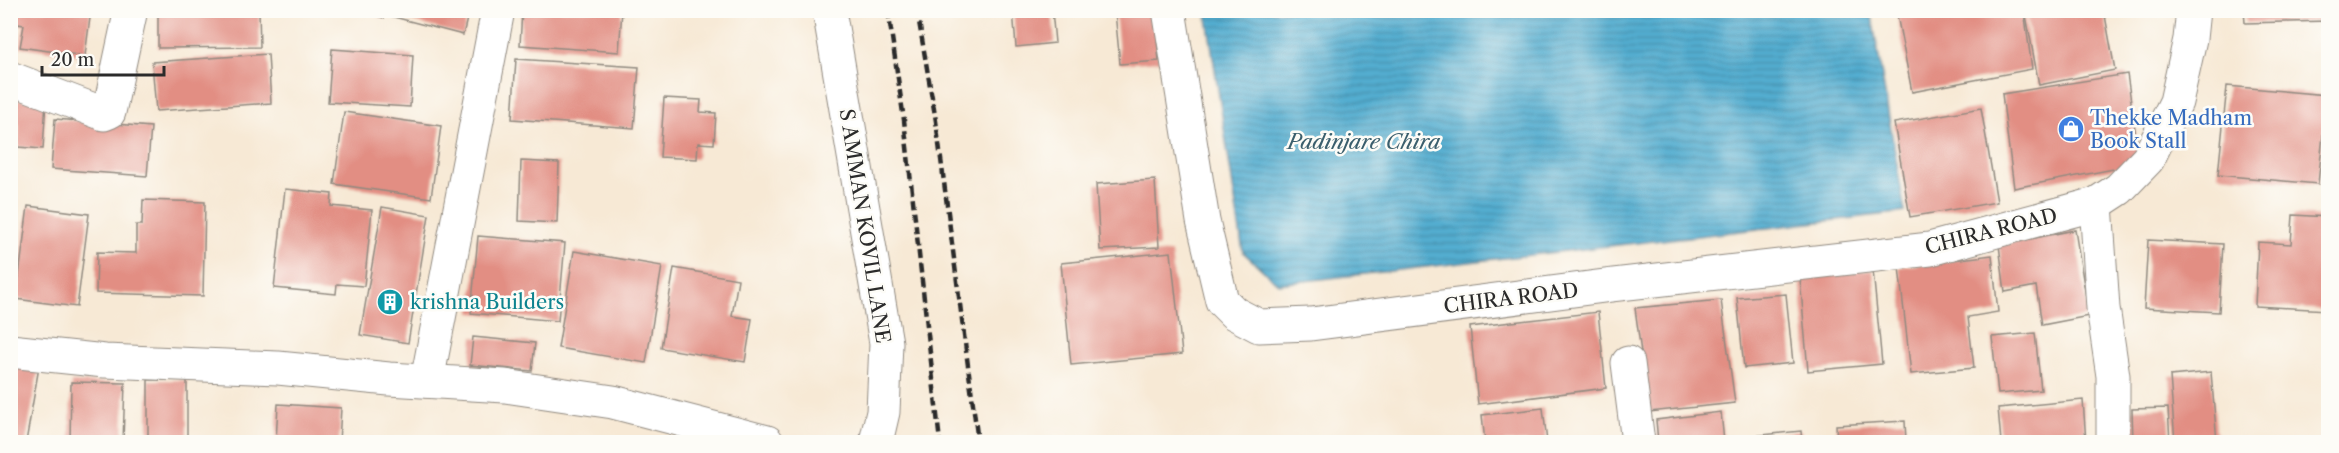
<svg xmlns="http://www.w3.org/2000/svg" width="2339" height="453" font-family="'Libre Caslon Text',serif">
  <defs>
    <pattern id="water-rules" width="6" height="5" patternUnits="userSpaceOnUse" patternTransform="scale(1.5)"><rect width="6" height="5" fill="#53add0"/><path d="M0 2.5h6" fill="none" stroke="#458da9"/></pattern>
  </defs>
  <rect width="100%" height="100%" fill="#fdfcf7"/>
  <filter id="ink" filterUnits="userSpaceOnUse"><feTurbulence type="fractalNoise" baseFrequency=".0167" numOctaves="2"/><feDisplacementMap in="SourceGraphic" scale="12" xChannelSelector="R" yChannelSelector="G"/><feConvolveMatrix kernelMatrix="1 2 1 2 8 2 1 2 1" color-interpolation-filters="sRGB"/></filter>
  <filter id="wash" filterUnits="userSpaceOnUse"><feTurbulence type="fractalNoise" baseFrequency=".008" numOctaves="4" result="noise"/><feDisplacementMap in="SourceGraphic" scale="24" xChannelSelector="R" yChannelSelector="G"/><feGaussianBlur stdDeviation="1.35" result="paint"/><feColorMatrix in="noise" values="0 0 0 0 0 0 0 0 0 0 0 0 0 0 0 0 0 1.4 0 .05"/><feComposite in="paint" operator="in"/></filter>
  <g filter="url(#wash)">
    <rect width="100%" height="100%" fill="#f7e9d5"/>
    <path fill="url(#water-rules)" stroke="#3f6c7e" stroke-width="1.5" d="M1206,11H1871L1905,212L1278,284L1243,252Z"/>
    <g id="blocks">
      <g fill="#e28e83">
        <path d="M10,10H91L85,56L20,47L24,25L10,23Z"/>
        <path d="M158,10H259L260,47L158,48Z"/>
        <path d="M357,10H386L384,18Z"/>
        <path d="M392,10H469L463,35L390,16Z"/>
        <path d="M522,10H622L619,52L520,45Z"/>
        <path d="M1013,10H1052L1055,43L1016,47Z"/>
        <path d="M1154,10L1159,61L1120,64L1115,12Z"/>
        <path d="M1896,10H2024L2032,69L1912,92Z"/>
        <path d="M2025,10H2104L2115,70L2039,85Z"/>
        <path d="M2244,10H2328V21L2245,23Z"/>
        <path d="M332,49L413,55L410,107L328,102Z"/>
        <path d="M268,54L271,103L156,111L152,62Z"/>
        <path d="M516,59L639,67L634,128L512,119Z"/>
        <path d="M2127,74L2140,164L2014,188L2002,94Z"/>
        <path d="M2227,86L2327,95L2318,184L2218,175Z"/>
        <path d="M664,98L701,100L700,112L716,113L714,144L698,143L697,159L660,157Z"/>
        <path d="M10,99L46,101L43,149L18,147L19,124L10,123Z"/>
        <path d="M1981,108L1997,202L1910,217L1894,123Z"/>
        <path d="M344,112L441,126L431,198L334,184Z"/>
        <path d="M55,119L151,127L147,176L51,169Z"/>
        <path d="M521,161L559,163L557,223L519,221Z"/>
        <path d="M1155,180L1159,247L1100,250L1096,184Z"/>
        <path d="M285,189L332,194L331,206L372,210L364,286L337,284L336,294L274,288Z"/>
        <path d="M143,200L205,202L203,296L96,293L97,252L136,253V225H142Z"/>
        <path d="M28,206L89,214L77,307L16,299Z"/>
        <path d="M382,207L429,215L408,343L360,335Z"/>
        <path d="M2293,215L2328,217V310L2255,306L2258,242L2291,244Z"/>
        <path d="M2075,230L2089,316L2042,325L2036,286L2005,292L1999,245Z"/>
        <path d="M478,236L565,243L558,321L471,313Z"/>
        <path d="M2148,240L2223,244L2219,312L2144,308Z"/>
        <path d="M574,251L662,266L646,363L558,348Z"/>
        <path d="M1171,252L1182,354L1071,365L1061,263Z"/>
        <path d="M1992,255L1998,312L1968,317L1974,368L1911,374L1899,267Z"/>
        <path d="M674,268L738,279L732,316L752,319L745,362L661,348Z"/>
        <path d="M1873,270L1882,364L1808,371L1800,278Z"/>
        <path d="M1786,294L1793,363L1744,368L1737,298Z"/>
        <path d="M1721,300L1735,403L1649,412L1635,308Z"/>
        <path d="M1598,312L1606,388L1478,404L1470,327Z"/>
        <path d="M2035,333L2041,390L1998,394L1992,337Z"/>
        <path d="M473,337L535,343L532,371L470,365Z"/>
        <path d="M10,362L39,367L26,442H10Z"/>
        <path d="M2211,372L2217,442H2175L2170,376Z"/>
        <rect x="148" y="380" width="39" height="62"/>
        <path d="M71,382L125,383L123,442H70Z"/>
        <path d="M2083,400L2086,442H2001L1998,408Z"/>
        <path d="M278,404L341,408L339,442H276Z"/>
        <path d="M1543,408L1547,442H1485L1482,415Z"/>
        <path d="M2168,408L2170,442H2133L2132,409Z"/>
        <path d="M1721,412L1724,442H1658L1656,420Z"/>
        <path d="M1905,421L1906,442H1837L1836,425Z"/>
        <path d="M1801,431L1802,442H1743L1742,437Z"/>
      </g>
    </g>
  </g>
  <g filter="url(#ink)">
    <use href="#blocks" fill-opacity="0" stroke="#918a80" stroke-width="1.5"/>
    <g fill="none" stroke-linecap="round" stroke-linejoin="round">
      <defs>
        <g id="minor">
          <path d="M829,10L886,343L883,412L876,442"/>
          <path d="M1169,10L1203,221L1222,301L1234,313L1259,326L1311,324L1612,285L1930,249L2096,204L2119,189L2148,159L2176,102L2190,39L2193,10"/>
          <path d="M10,78L104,114L109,112L130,14"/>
          <path d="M2096,204L2103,308L2113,376V442"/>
          <path d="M10,351L105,361L278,368L389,379L505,386L613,402L767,442"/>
          <path d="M1628,363L1638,442"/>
          <path d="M427,381L498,10"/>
        </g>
      </defs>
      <use href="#minor" stroke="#918a80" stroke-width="35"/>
      <use href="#minor" stroke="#fff" stroke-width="33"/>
      <g stroke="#2b2b2b" stroke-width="4.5" stroke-dasharray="9 4.5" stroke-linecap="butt">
        <path d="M888,10L904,120L940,442"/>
        <path d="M917,10L936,121L978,442"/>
      </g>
    </g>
  </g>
  <defs>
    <symbol id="shop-disc" viewBox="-11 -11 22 22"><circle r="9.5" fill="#3f7fe0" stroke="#fdfcf7"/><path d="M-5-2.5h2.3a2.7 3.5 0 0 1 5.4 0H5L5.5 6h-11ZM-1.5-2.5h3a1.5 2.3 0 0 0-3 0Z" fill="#fff"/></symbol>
    <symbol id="building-disc" viewBox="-11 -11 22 22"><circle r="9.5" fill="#0f9aa8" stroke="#fdfcf7"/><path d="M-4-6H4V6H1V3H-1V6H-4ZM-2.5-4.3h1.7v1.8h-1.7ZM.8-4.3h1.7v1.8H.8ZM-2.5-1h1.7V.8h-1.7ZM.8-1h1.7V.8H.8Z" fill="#fff"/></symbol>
  </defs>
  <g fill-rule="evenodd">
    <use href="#shop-disc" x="2056" y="114" width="30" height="30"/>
    <use href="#building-disc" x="375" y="287" width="30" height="30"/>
  </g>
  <g text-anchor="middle" stroke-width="5" stroke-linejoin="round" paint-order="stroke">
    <g font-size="20" fill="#366cbe" stroke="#fdfcf7" text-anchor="start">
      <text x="2090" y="125">Thekke Madham<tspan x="2090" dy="23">Book Stall</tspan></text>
    </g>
    <g font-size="20" fill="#2b2b2b" stroke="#fdfcf7">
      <text transform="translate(865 226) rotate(81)" y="7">S AMMAN KOVIL LANE</text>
      <text transform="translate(1991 231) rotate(-14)" y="7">CHIRA ROAD</text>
      <text transform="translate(1511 298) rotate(-7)" y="7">CHIRA ROAD</text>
    </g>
    <g font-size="20" fill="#0d838f" stroke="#fdfcf7" text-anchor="start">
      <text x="410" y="309">krishna Builders</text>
    </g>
    <g font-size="21" font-style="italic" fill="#3b5f6d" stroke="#fdfcf7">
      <text x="1364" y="149">Padinjare Chira</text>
    </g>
  </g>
  <rect width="2339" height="453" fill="none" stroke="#fdfcf7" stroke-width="36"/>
  <path d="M42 66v9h122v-9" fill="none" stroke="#2b2b2b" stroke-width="3"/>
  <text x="51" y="66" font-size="18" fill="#2b2b2b" stroke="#fdfcf7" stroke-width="4.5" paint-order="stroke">20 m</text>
</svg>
